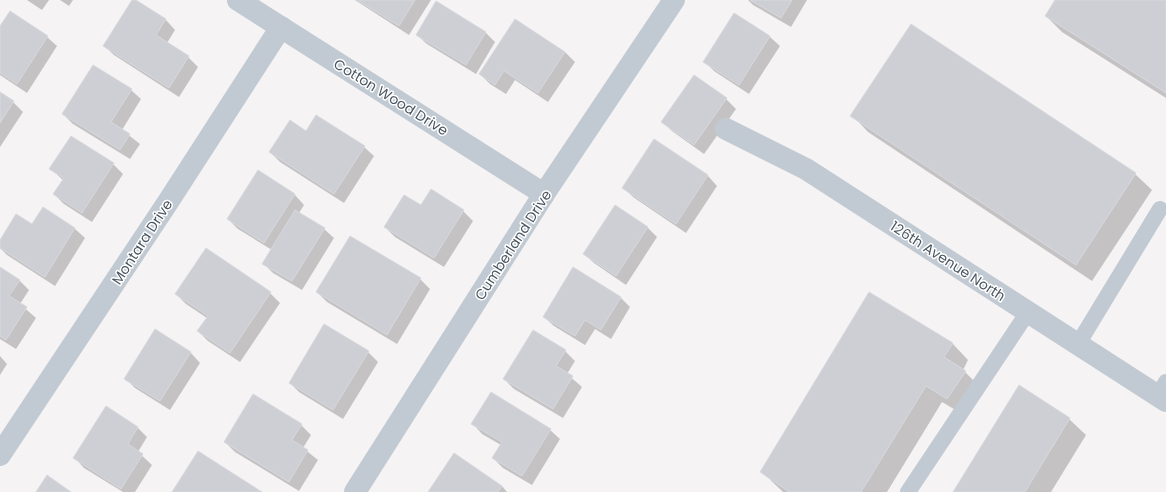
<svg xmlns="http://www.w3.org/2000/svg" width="1166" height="492" font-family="Poppins,sans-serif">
  <rect width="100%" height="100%" fill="#f5f3f3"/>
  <g fill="#0003">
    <path d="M27,0H49L42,10Z"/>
    <path d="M60,0H73L69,6Z"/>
    <path d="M133,0L166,20L175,30L167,43L188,57L198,67L179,97L114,55L104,46Z"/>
    <path d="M355,0H431L409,35Z"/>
    <path d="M748,0H807L791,27L753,5Z"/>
    <path d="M1056,0H1166V98L1062,32L1046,16Z"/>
    <path d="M735,14L770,37L780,46L749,94L714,71L705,62Z"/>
    <path d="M515,20L565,52L575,62L548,102L515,80L506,94L490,84L480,74Z"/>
    <path d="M0,28L47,37L57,46L27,93L0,75Z"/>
    <path d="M486,33L495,42L476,74L427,44L417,35Z"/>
    <path d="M131,90L141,99L122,130L140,144L130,159L73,124L63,114Z"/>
    <path d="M0,94L13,102L23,112L0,147Z"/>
    <path d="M726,99L736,109L704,154L672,131L662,122Z"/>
    <path d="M852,115L1135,174L1152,190L1092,281L868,132Z"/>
    <path d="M306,132L364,147L374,156L344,203L280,162L270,152Z"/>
    <path d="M71,137L113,164L123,174L92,222L64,204L54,194L63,180L51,169Z"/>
    <path d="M655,141L708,176L717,186L686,233L633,197L623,187Z"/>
    <path d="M258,172L295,195L304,205L299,213L324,229L334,238L302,290L273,273L264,264L272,250L238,229L228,219Z"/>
    <path d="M431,191L463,211L473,221L444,267L395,237L385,227L421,207Z"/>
    <path d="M615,207L648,228L657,237L626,285L594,263L584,254Z"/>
    <path d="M43,209L75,229L85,238L55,286L7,255L0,248V242L33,225Z"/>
    <path d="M351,237L420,279L430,289L397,344L327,302L317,292Z"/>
    <path d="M206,250L270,293L280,303L240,362L208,341L198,331L207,318L186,304L176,294Z"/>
    <path d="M0,268L19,280L29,290L20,304L36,318L16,349L0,339Z"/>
    <path d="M574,269L621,298L630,307L611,339L595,329L585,345L554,326L544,317Z"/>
    <path d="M156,331L191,353L200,363L170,410L135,388L125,378Z"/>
    <path d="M952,343L968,360L963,370L981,388L964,415L942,402L887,492H783L762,472Z"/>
    <path d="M565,351L575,361L567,374L582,387L563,418L514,389L504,379Z"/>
    <path d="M368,352L378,362L343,419L299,392L290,383Z"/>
    <path d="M0,356L7,364L0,375Z"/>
    <path d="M107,408L138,428L147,437L138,452L152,465L135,492H123L84,468L75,458Z"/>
    <path d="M1069,419L1086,435L1051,492H954Z"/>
    <path d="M473,424L550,430L560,439L532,485L503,468L493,458L501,445L482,434Z"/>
    <path d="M301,425L311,435L303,448L318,460L299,491L235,452L225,442Z"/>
    <path d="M502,486L507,492H429Z"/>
  </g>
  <g fill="#cdcfd5" stroke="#d7d9de">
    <path d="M132,0H136L166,19L156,35L189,56L169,88L103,46Z"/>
    <path d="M357,0H415L399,26Z"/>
    <path d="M750,0H792L781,18Z"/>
    <path d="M1055,0H1166V93L1045,16Z"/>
    <path d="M436,1L486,32L466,65L416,35Z"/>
    <path d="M10,11L48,36L17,84L0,73V26Z"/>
    <path d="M734,13L770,36L739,85L703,62Z"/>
    <path d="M515,19L565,52L538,93L504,71L495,85L479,74Z"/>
    <path d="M911,24L1136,173L1076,265L850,116Z"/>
    <path d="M93,65L132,89L111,122L130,134L120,150L62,114Z"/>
    <path d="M694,75L727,98L694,145L661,122Z"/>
    <path d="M0,92L14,101L0,123Z"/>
    <path d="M316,115L365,146L334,194L269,152L290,120L306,131Z"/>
    <path d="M71,136L114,163L82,213L53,194L64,178L49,169Z"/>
    <path d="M654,139L708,175L676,224L622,188Z"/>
    <path d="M258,170L295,194L264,243L227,219Z"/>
    <path d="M431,189L464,210L434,258L384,227L404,195L421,205Z"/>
    <path d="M615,205L648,227L616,276L583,254Z"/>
    <path d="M43,207L75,228L45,277L0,248V240L16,214L32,224Z"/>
    <path d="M295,210L325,228L292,281L262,264Z"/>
    <path d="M350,236L421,278L387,335L316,292Z"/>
    <path d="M206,248L271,292L230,353L197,331L208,316L175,294Z"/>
    <path d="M0,267L20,280L9,296L27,307L6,340L0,336Z"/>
    <path d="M573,267L621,297L601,330L585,320L575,336L543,317Z"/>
    <path d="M869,292L953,343L944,357L966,371L947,399L926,386L861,492H787L788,491L760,472Z"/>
    <path d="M324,324L369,351L333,410L289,383Z"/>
    <path d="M155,329L191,352L160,401L124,379Z"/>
    <path d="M533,330L566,350L556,366L573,376L553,409L503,379Z"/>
    <path d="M1019,385L1070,418L1025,492H953Z"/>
    <path d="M491,392L551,429L522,476L492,458L502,442L471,424Z"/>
    <path d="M253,394L302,424L292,440L308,450L289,482L224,442Z"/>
    <path d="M106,406L138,427L128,444L143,454L121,489L73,458Z"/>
    <path d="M198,451L262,492H172Z"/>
    <path d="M454,453L502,486L498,492H428Z"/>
    <path d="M47,475L71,492H36Z"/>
  </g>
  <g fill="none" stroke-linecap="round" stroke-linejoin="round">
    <g stroke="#c1cad2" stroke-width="16">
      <path d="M1078,344L1160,209"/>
      <path d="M1158,396L1166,382"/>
      <path d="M908,492L1028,312"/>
    </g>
    <g stroke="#c1cad2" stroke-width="22">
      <path d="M238,0L544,194"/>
      <path d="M726,129L806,169L1166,401"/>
      <path d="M0,455L168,202L281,27"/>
      <path d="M355,492L544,194L674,0"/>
    </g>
  </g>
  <g text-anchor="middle" stroke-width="3" stroke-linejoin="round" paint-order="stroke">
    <g font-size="14" fill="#4a5661" stroke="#fff">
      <text transform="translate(391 97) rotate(32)" y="5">Cotton Wood Drive</text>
      <text transform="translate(142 242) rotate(-57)" y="5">Montara Drive</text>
      <text transform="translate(513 245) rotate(-57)" y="5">Cumberland Drive</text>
      <text transform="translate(948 261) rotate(33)" y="5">126th Avenue North</text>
    </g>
  </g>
</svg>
